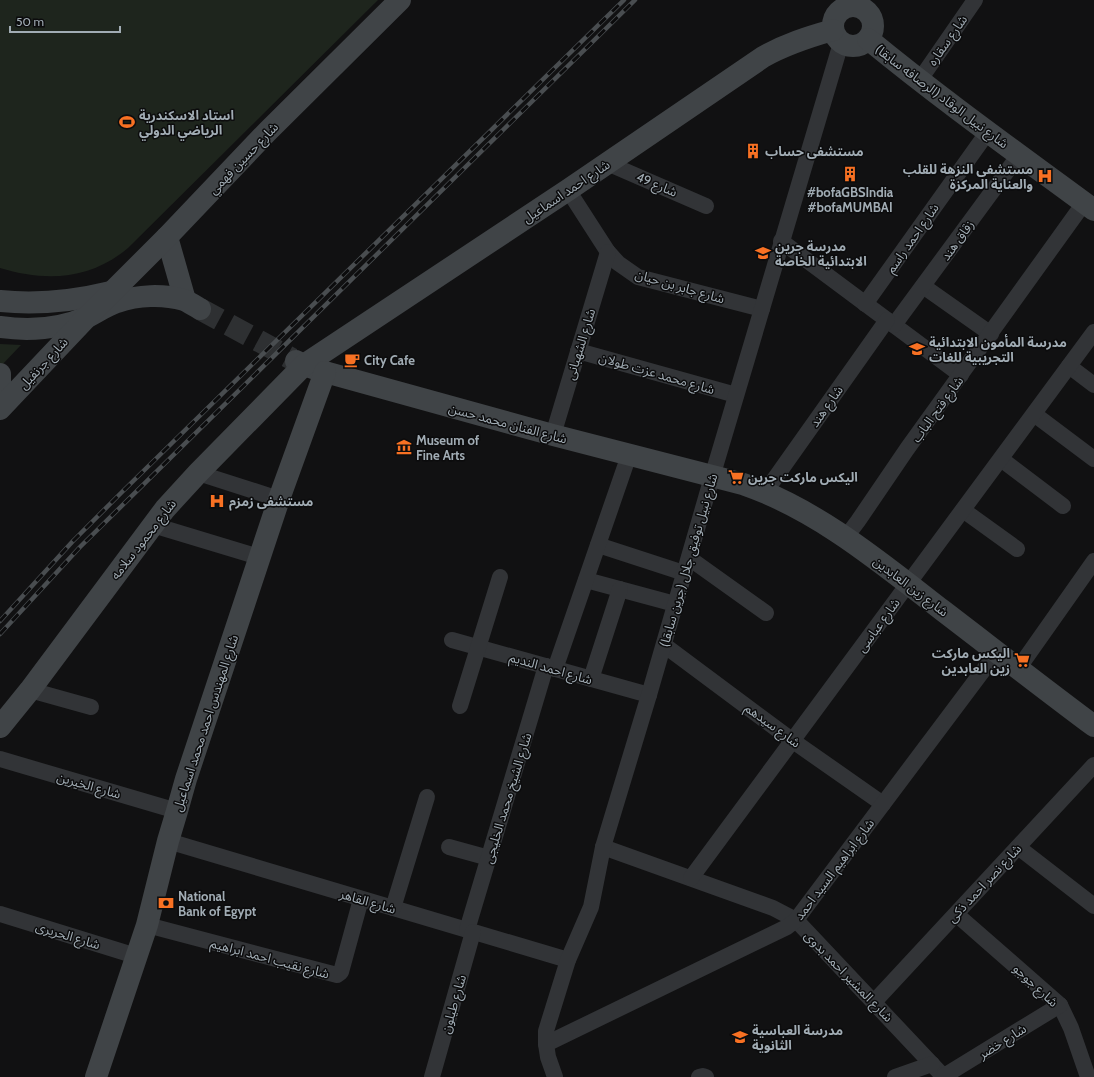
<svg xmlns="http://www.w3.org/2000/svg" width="1094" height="1077" font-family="Cabin,'Noto Sans Arabic',sans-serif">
  <rect width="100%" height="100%" fill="#111112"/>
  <g fill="#1e251d">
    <path d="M0,0H378L128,248C90,280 46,282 0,268Z"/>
    <path d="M0,344L21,345L0,367Z"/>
  </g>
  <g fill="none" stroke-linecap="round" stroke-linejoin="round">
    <path stroke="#2e3032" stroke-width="22" stroke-dasharray="22 11" stroke-linecap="butt" d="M200,309L292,359"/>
    <g stroke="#323437" stroke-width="16">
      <path d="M919,81L975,0"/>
      <path d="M607,163L706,206"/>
      <path d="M568,190L608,252L618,263L638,277L762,309"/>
      <path d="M781,241L961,375"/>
      <path d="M923,286L991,334"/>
      <path d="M865,304L987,133"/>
      <path d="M894,325L1019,155"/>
      <path d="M578,351L736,395"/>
      <path d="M1069,366L1094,385"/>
      <path d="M1034,414L1094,459"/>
      <path d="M553,435L608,252"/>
      <path d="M1001,459L1063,506"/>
      <path d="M198,473L279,499"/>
      <path d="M766,491L887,320"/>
      <path d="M963,510L1017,549"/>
      <path d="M153,525L259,557"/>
      <path d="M846,537L858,521L907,449L1084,203"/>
      <path d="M598,545L684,573"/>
      <path d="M689,558L766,613"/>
      <path d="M586,580L675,604"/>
      <path d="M452,640L649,695"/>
      <path d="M664,645L793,741L883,804"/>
      <path d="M555,669L629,455"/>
      <path d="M1018,669L1094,561"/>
      <path d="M591,679L620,589"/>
      <path d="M30,690L91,707"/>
      <path d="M460,706L500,577"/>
      <path d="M0,759L177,811"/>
      <path d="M168,841L568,960"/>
      <path d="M449,847L489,858"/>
      <path d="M603,847L773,908L796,920L944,1077"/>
      <path d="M1018,847L1094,906"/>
      <path d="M691,878L1094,332"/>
      <path d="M393,908L427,797"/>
      <path d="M0,914L136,956"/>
      <path d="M956,914L1060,1005L1071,1028L1088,1077"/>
      <path d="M147,925L337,975L341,972L361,899"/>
      <path d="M467,930L546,666"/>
      <path d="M874,1002L1094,765"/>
      <path d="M546,1044L787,927L796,920L997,652"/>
      <path d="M944,1076L1060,1005"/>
      <path d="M432,1077L473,932"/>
      <path d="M555,1077L548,1057L546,1044V1031L568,960L591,907L603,847L649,695L712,477L841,43"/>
      <path d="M699,1077L703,1076L706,1077"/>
      <path d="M895,1077L932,1064"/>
    </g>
    <g stroke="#404447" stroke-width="22">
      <circle cx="853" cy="26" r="20"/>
      <path d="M868,39C941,99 1018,154 1094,210"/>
      <path d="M167,237L185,300"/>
      <path d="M0,301C38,305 74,301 111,292"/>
      <path d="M0,327C28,331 60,329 87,317C97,312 106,306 117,302C138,295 163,294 184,300C189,302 195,306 200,309"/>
      <path d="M296,361L304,365L325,372L553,435L743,484C818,510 880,562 942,610C993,649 1043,688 1094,726"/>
      <path d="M0,374V392"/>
      <path d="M0,409L87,317L167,237L267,132L400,0"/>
      <path d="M0,727L30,690L165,509L198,473L304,365L568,190L763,57C786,44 808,37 833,30"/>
      <path d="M96,1077L147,925L168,841L177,811L186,779L279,499L325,372"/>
    </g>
    <defs>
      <g id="rail">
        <path d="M0,621L73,541L121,493L624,0"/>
        <path d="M0,634L80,547L635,0"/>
      </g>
    </defs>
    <use href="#rail" stroke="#494d50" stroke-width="4.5"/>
    <use href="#rail" stroke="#0c0c0d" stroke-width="3" stroke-dasharray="9" stroke-linecap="butt"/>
  </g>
  <defs>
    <symbol id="stadium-bare" viewBox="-9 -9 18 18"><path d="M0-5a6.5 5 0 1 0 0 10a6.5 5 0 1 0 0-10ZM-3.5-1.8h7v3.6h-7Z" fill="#f87123" stroke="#0c0c0d" stroke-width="2.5" paint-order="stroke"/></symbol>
    <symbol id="building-bare" viewBox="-9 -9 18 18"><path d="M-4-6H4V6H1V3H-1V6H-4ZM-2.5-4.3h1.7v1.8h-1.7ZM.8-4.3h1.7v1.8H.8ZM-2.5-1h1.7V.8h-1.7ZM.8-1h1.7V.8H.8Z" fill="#f87123" stroke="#0c0c0d" stroke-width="2.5" paint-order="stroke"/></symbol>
    <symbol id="hospital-bare" viewBox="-9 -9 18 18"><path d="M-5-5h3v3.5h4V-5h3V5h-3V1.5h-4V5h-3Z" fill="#f87123" stroke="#0c0c0d" stroke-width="2.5" paint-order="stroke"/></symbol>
    <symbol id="school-bare" viewBox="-9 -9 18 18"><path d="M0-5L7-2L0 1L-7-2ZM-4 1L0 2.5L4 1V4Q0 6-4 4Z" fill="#f87123" stroke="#0c0c0d" stroke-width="2.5" paint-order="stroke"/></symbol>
    <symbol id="cafe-bare" viewBox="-9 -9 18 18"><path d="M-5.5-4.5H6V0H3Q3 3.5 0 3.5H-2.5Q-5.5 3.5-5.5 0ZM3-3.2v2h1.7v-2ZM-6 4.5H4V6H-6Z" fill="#f87123" stroke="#0c0c0d" stroke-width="2.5" paint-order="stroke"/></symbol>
    <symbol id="museum-bare" viewBox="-9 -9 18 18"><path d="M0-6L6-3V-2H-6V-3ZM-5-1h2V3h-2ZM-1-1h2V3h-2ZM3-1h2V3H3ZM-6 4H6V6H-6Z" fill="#f87123" stroke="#0c0c0d" stroke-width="2.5" paint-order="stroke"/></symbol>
    <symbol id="supermarket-bare" viewBox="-9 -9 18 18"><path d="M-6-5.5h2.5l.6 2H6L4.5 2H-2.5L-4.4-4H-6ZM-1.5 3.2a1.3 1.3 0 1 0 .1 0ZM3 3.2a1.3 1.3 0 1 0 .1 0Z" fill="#f87123" stroke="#0c0c0d" stroke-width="2.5" paint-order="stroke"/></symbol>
    <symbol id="bank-bare" viewBox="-9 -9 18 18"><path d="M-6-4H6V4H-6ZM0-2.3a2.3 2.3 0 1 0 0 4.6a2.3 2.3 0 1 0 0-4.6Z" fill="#f87123" stroke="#0c0c0d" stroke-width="2.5" paint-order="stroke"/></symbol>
  </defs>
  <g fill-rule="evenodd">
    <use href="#stadium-bare" x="116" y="111" width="22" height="22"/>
    <use href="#building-bare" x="742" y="140" width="22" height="22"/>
    <use href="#building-bare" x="839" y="163" width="22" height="22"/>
    <use href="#hospital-bare" x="1034" y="165" width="22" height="22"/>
    <use href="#school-bare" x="752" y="242" width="22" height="22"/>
    <use href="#school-bare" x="906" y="338" width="22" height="22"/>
    <use href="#cafe-bare" x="341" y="349" width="22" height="22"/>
    <use href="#museum-bare" x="393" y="436" width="22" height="22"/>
    <use href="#supermarket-bare" x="725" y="466" width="22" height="22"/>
    <use href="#hospital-bare" x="206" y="490" width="22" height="22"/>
    <use href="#supermarket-bare" x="1011" y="649" width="22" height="22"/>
    <use href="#bank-bare" x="155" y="892" width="22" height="22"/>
    <use href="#school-bare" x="729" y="1026" width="22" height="22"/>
  </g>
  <g text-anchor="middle" stroke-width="3" stroke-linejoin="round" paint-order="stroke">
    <g font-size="13" fill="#a1acb4" stroke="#0c0c0d">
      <text transform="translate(947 40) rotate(-55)" y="5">شارع سقاره</text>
      <text transform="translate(942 96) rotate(37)" y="5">شارع نبيل الوقاد (الرصافه سابقا)</text>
      <text transform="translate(243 158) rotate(-46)" y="5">شارع حسين فهمي</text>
      <text transform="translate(657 184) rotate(23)" y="5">شارع 49</text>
      <text transform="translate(566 191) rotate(-34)" y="5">شارع احمد اسماعيل</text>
      <text transform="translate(912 238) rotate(-55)" y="5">شارع احمد راسم</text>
      <text transform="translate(957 240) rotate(-54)" y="5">زقاق هند</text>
      <text transform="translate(680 286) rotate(16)" y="5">شارع جابر بن حيان</text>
      <text transform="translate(580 344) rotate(-73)" y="5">شارع الشهبانى</text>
      <text transform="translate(43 363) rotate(-47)" y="5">شارع جرنفيل</text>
      <text transform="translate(657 373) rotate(16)" y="5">شارع محمد عزت طولان</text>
      <text transform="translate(826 406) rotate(-55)" y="5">شارع هند</text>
      <text transform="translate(937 409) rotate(-54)" y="5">شارع فتح الباب</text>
      <text transform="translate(508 423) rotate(15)" y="5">شارع الفنان محمد حسن</text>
      <text transform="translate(143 539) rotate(-52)" y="5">شارع محمود سلامه</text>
      <text transform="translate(688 560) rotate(-74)" y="5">شارع نبيل توفيق جلال (جرين سابقا)</text>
      <text transform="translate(911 586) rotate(37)" y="5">شارع زين العابدين</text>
      <text transform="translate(878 625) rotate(-54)" y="5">شارع عباسى</text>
      <text transform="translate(551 668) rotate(16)" y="5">شارع احمد النديم</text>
      <text transform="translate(205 723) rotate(-72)" y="5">شارع المهندس احمد محمد اسماعيل</text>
      <text transform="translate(773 725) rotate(36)" y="5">شارع سيدهم</text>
      <text transform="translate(89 785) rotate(16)" y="5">شارع الخيرين</text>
      <text transform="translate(507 798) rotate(-73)" y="5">شارع الشيخ محمد الخليجى</text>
      <text transform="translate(834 869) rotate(-53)" y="5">شارع ابراهيم السيد احمد</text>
      <text transform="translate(984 883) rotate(-47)" y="5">شارع نصر احمد ذكى</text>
      <text transform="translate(368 901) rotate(16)" y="5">شارع القاهر</text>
      <text transform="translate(68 935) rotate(17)" y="5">شارع الحريرى</text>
      <text transform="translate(270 958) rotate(15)" y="5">شارع نقيب احمد ابراهيم</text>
      <text transform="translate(849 976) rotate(46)" y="5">شارع المشير احمد بدوى</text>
      <text transform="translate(1036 985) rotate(43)" y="5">شارع جوجو</text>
      <text transform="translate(453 1004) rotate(-74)" y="5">شارع طيلون</text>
      <text transform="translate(1002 1041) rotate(-32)" y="5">شارع خضر</text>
    </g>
    <g font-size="13" font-weight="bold" fill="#a1acb4" stroke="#0c0c0d" text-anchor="start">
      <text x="139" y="120">استاد الاسكندرية<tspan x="139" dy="15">الرياضي الدولي</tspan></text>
      <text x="765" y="156">مستشفى حساب</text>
      <text x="1033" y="174" text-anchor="end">مستشفى النزهة للقلب<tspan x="1033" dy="15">والعناية المركزة</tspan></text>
      <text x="850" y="197" text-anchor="middle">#bofaGBSIndia<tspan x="850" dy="15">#bofaMUMBAI</tspan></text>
      <text x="775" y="251">مدرسة جرين<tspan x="775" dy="15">الابتدائية الخاصة</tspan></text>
      <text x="929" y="347">مدرسة المأمون الابتدائية<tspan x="929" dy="15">التجريبية للغات</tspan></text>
      <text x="364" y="365">City Cafe</text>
      <text x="416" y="445">Museum of<tspan x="416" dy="15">Fine Arts</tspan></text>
      <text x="748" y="482">اليكس ماركت جرين</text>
      <text x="229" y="506">مستشفى زمزم</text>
      <text x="1010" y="658" text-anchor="end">اليكس ماركت<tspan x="1010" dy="15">زين العابدين</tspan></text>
      <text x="178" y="901">National<tspan x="178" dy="15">Bank of Egypt</tspan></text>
      <text x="752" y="1035">مدرسة العباسية<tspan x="752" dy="15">الثانوية</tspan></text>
    </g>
  </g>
  <path d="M10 26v6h110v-6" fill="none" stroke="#a1acb4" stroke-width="2"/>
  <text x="16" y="26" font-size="12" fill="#a1acb4" stroke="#0c0c0d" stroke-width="3" paint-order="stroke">50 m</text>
</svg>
